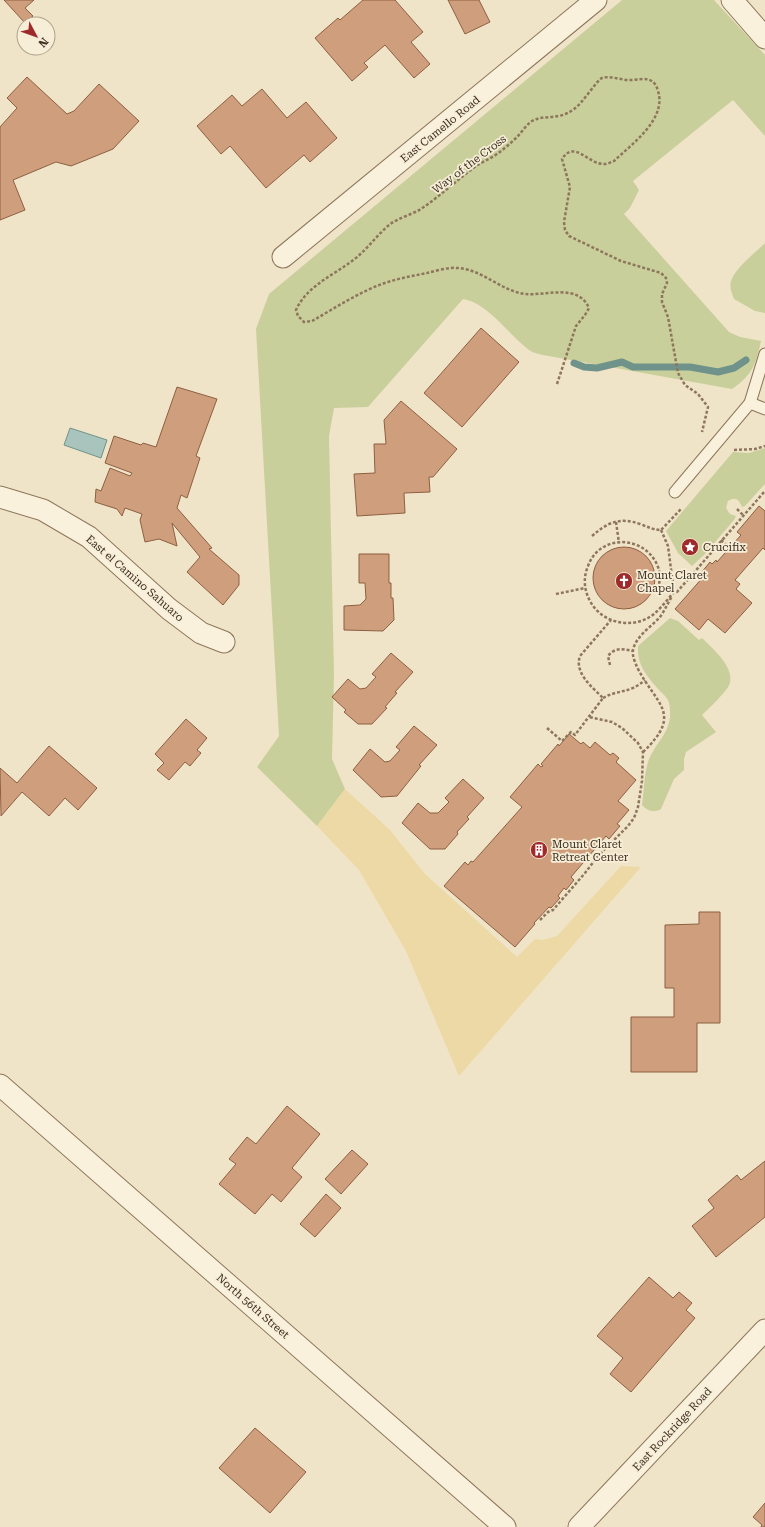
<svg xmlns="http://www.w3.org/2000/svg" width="765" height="1527" font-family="'Roboto Serif',serif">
  <rect width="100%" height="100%" fill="#f0e4c8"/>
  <g fill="#c9cf9b">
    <path d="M622,0H714L765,55V136L733,100L633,181L639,190L630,208L624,214L729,332L740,337L761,341C756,365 752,375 732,389L543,355C539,354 533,353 529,350C509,335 488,303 463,299L368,407L334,408L329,436L334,675L332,759L345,789L317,826L257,767L279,736L256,329L269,294Z"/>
    <path d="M765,243V313L755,311L734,299C732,294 729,287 731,281C736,267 755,253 765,243Z"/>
    <path d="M765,448V484L745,506L742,507C739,500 736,496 728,501L726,508L730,514L736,516L734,520L704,555L692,566L678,553L666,531L733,452L749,453Z"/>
    <path d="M670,618L678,621L699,640L702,638C714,650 741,672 726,690C719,699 710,707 702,715L716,732L686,752L684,759V770L674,779L661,809C654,813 647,811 642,805C644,791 644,775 648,762C656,740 675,731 669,703C668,698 663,694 660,691C647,676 637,666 638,646Z"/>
  </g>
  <path fill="#ecd9a5" d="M345,789L390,830L425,874L517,957L535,939L543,940L557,936L621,866L641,867L459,1076L406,951L359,870L317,826Z"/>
  <path fill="#a9c4bc" stroke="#6f938a" d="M70,428L107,440L101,458L64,445Z"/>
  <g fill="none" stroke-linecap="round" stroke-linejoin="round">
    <path stroke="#6f938a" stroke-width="7" d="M574,363L584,367L597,368L622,362L633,367H690L718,372L734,368L746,360"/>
  </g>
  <g fill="#cf9f7d" stroke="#8d5f41">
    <path d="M4,0H34L25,8L33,16L25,23Z"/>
    <path d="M363,0H395L423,32L411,42L430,64L414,78L385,45L364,63L368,67L352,81L315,38L338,18L340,20Z"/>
    <path d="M448,0H479L490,22L465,34Z"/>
    <path d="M27,77L67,114L74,111L99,84L139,121L113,149L71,166L56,162L13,180L25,210L0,220V127L17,108L7,98Z"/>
    <path d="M262,89L287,118L306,102L337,138L310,162L304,155L266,188L230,146L221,154L197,126L232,95L242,106Z"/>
    <path d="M481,328L519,362L462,427L424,393Z"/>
    <path d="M177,387L217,399L196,456L200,458L187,498L181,495L177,508L212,548L209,549L239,575V585L223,605L187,572L200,557L172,523L177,546L159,539L145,542L140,520L142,514L125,508L122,516L117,509L95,502L96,489L101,491L110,468L130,476L132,473L105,463L114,436L141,445L143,443L156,447Z"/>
    <path d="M401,401L457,449L433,477H429L430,492L404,493L405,513L357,516L354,474L375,473L374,444H386L384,420Z"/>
    <path d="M759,506L765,511V550L763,548L735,580L740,584L736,589L752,603L725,633L708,619L699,630L675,609L704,576L701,573L710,562L712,564L716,560L717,562L741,535L737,532Z"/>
    <circle cx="624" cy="578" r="31"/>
    <path d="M359,554H389V583H391V598H393L394,620L383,631L344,630V606L360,605L366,599L365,583H359Z"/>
    <path d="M391,653L413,672L395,692L397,693L385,707L387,708L372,724H358L344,712L346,710L332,697L348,679L360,689L366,688L376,677L372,674Z"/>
    <path d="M186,719L207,738L197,750L201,753L190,766L185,762L169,780L157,770L164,763L155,754Z"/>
    <path d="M414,726L437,745L419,765L421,766L397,796L381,797L353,770L370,749L385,762L390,761L400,750L396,747Z"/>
    <path d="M569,734L581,744L583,742L590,748L595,742L610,755L613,753L619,758L616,762L636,780L618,801L629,810L617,824L620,826L609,839L606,836L571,877L574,880L566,890L564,888L558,896L560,898L551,908L549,907L534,923L535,924L515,947L444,886L465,862L468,865L471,861L473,862L522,807L510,797L538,764L541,767L543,766L541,764L558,744L559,746Z"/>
    <path d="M49,746L97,788L78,810L65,798L49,816L22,792L1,816L0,768L17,783Z"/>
    <path d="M463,779L484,798L467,817L469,819L457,832L458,834L445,849H430L402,823L418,803L430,813H438L449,802L445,798Z"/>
    <path d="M699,912H720V1023H697V1072H631V1017H674V988H665V925L699,924Z"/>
    <path d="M287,1106L320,1134L292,1168L302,1177L281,1202L272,1194L255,1214L219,1184L236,1164L229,1159L247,1137L256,1144Z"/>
    <path d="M352,1150L368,1164L341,1194L325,1179Z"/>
    <path d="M765,1161V1217L716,1257L692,1226L714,1208L708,1200L737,1175L741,1180Z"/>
    <path d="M326,1194L341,1208L315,1237L300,1224Z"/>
    <path d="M649,1277L673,1298L679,1292L692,1303L686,1310L695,1318L631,1392L610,1374L623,1358L597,1336Z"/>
    <path d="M255,1428L306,1472L270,1513L219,1468Z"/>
    <path d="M765,1503V1527H761L762,1525L753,1517Z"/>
  </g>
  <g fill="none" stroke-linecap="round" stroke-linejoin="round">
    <defs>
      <g id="lane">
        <path d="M750,403L765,409"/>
        <path d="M675,492L750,403L765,354"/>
      </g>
      <g id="street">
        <path d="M732,0L765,38"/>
        <path d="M283,257L596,0"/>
        <path d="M0,497L43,510L89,537L169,609L201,633L224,642"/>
        <path d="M0,1085L505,1527"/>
        <path d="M579,1527L765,1330"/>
      </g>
    </defs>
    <use href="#lane" stroke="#8d765c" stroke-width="13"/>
    <use href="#street" stroke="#8d765c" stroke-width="23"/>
    <g stroke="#8d765c" stroke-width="2.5" stroke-dasharray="3 2" stroke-linecap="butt">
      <path d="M557,384L576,326L585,315L589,308C578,283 546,296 525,294C501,291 482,269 457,268C448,267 436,271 427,273C413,276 399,278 385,283C361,291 335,308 312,321L304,322L298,316L296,310C307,286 332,276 352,261C366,251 376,236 389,225C398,218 411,215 421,209C440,196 457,180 476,166C482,162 490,159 497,154C504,149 511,143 517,137C522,132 526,125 532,121C544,114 559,121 574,109C582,104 597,80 602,78C611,75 622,81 632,80C644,79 654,76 658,91C667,119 632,144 614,161C611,162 608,164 605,164C588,165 575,139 562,159L570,187L564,222L565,230L569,236L621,261L661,273L666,278L667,283L662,294V302L668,317L678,373L685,385L698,394L708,407L702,432"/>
      <path d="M734,450L755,449L765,446"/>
      <path d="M737,509L743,515"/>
      <path d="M616,522L619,543"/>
      <path d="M661,530L668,546L674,592"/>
      <path d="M592,536C608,522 620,517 640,524C648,527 654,530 661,530L681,509"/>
      <path d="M721,540L730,548"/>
      <path d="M674,592L659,588C659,582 661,574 658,567C646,535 600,533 588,566C583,578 584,590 590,601C602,624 634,630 654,614C661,608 668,599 674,592H677L765,491"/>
      <path d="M556,594L585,588"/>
      <path d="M610,665L608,656C615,647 623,649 633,651"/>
      <path d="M603,698C619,689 629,694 645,680"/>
      <path d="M547,728L562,741L571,732L575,735L603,698C592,687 574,673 580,656L611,620"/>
      <path d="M643,752C684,713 656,705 637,667C635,662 632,656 633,650C636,636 651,627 660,617C665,610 668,603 672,596"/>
      <path d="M540,920L548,912L553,910L585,873L598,856L628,826L634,818L638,807L642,781L643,752L638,743L622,728L612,722L589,717"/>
    </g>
    <use href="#lane" stroke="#faf1dc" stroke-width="11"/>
    <use href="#street" stroke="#faf1dc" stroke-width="21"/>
  </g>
  <defs>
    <symbol id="sight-disc" viewBox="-11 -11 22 22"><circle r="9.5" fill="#9e2a2b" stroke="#f7eed8"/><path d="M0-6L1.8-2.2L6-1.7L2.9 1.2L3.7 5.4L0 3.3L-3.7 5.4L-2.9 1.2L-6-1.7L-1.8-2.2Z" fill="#fff"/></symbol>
    <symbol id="church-disc" viewBox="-11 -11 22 22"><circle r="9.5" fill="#9e2a2b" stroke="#f7eed8"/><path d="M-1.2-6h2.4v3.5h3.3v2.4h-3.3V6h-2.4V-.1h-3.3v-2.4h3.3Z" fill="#fff"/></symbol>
    <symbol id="building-disc" viewBox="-11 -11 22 22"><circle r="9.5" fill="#9e2a2b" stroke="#f7eed8"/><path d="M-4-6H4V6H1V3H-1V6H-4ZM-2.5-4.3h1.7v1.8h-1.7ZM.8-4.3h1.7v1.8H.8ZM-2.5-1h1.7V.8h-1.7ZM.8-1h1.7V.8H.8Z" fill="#fff"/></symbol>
  </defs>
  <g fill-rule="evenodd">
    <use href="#sight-disc" x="680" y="537" width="20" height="20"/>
    <use href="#church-disc" x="614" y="571" width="20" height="20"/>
    <use href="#building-disc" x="529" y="840" width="20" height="20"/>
  </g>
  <g text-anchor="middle" stroke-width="3.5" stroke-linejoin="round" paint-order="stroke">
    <g font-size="11" fill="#3d2e20" stroke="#f7eed8">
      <text transform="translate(440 129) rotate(-39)" y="4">East Camello Road</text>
      <text transform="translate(469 164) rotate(-37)" y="4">Way of the Cross</text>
      <text transform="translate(135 578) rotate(41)" y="4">East el Camino Sahuaro</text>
      <text transform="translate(253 1306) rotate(41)" y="4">North 56th Street</text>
      <text transform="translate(672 1429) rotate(-47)" y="4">East Rockridge Road</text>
    </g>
    <g font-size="11" fill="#3d2e20" stroke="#f7eed8" text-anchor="start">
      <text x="703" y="551">Crucifix</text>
      <text x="637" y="579">Mount Claret<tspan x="637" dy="13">Chapel</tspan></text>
      <text x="552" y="848">Mount Claret<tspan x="552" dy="13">Retreat Center</tspan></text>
    </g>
  </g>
  <g transform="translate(36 36) rotate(131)"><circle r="19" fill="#f7eed8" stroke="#ada18e"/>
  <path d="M0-3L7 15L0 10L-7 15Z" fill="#9e2a2b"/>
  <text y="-6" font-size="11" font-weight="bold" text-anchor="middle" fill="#3d2e20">N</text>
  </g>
</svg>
